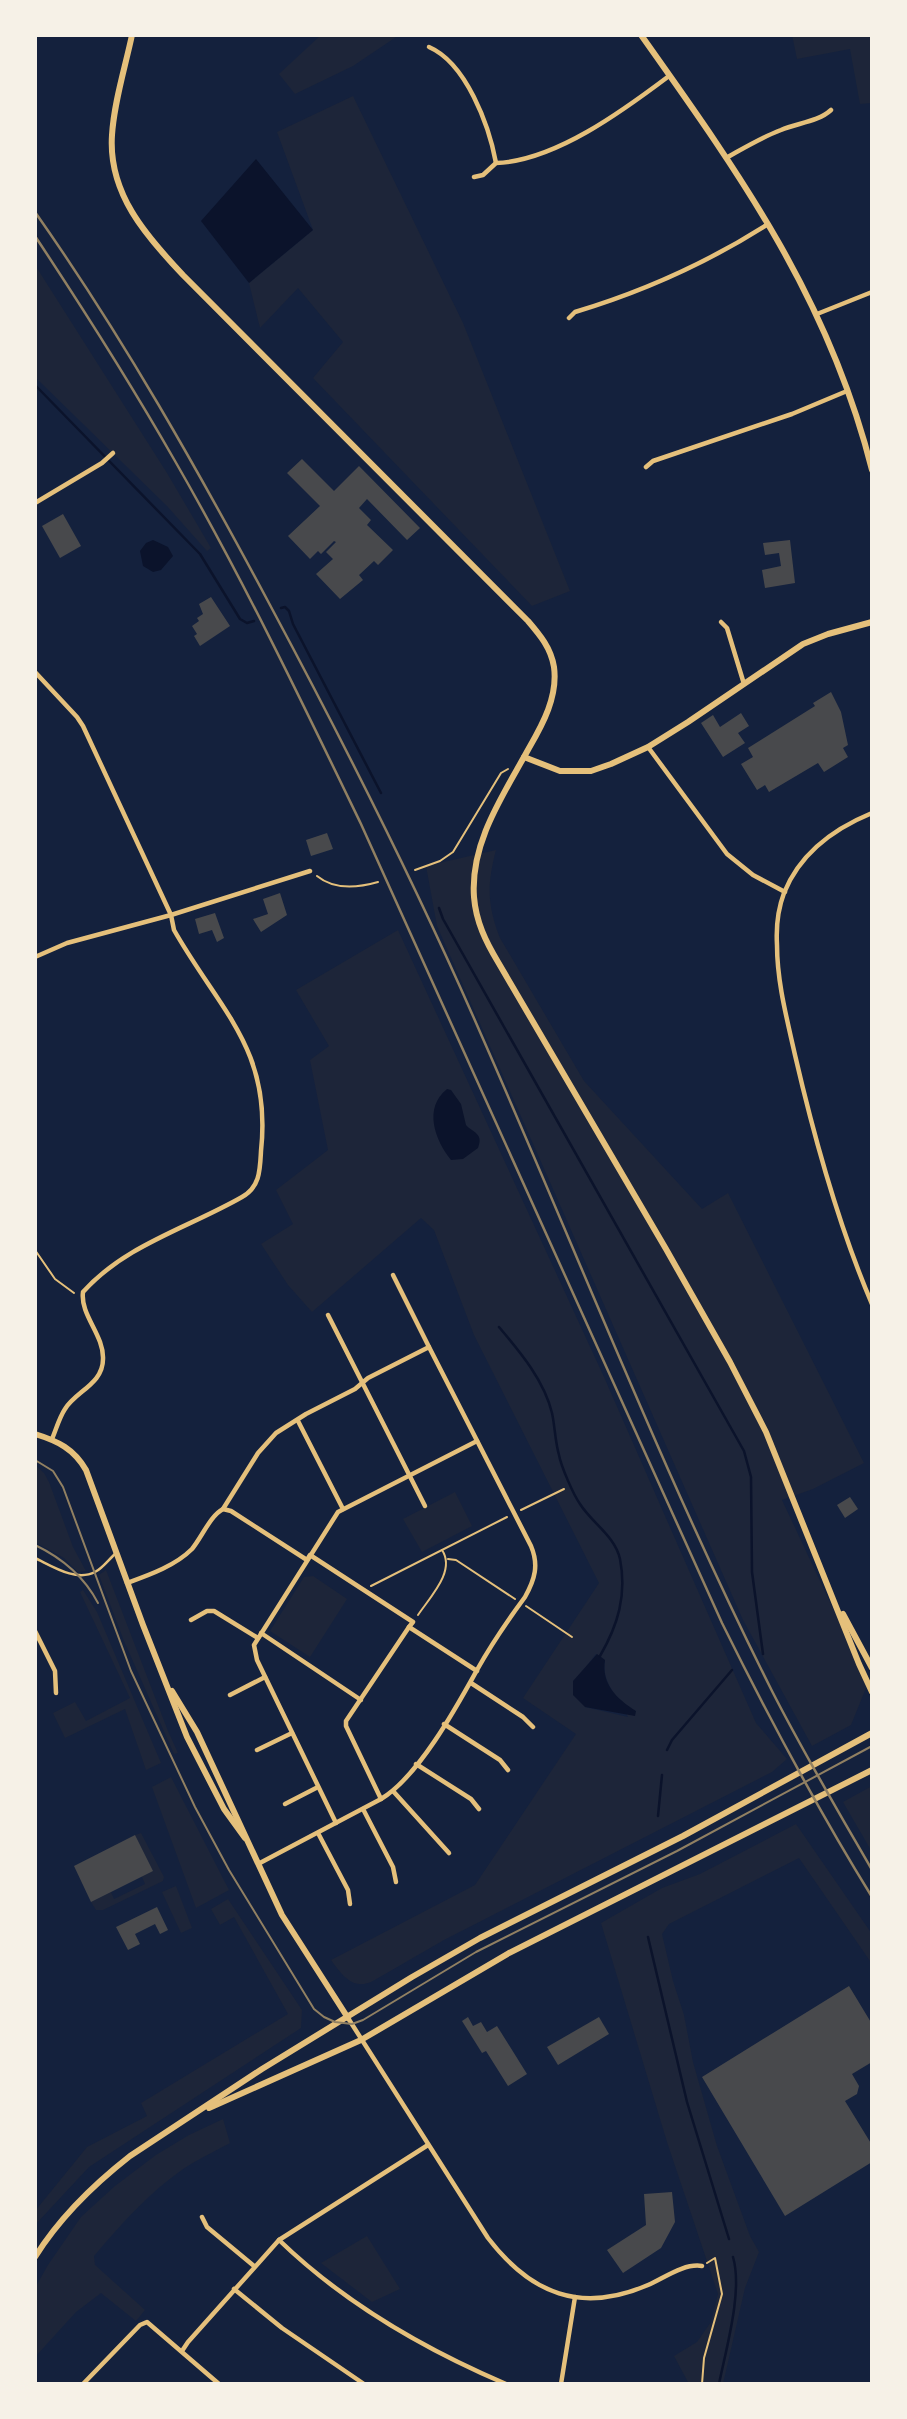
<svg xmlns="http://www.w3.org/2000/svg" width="907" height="2419" font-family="'Alegreya Sans',sans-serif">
  <rect width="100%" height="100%" fill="#14213d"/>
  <g fill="#1d2539" fill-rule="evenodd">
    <path d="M321,35H399L353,66L295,94L279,74Z"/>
    <path d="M792,35H872V103L860,104L850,49L797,59Z"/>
    <path d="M353,96L463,323L570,591L532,606L313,378L343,342L298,288L260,328L249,283L313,230L277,132Z"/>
    <path d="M35,265L167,473L211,548L207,551L167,506L35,377Z"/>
    <path d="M496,850C487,885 487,904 500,938L584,1081L702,1209L728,1193L864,1463L813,1489L782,1500L868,1683L851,1725L812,1746L743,1620L437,926L426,866Z"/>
    <path d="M398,930L604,1377L756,1723L787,1759L772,1772L444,1940L373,1981C353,1991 342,1975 331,1960L475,1885L576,1734L523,1698L599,1583L474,1335L434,1230L421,1218L312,1312L288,1285L261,1244L293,1224L276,1190L328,1150L310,1060L329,1046L296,990ZM596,1654L605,1660C601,1683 619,1697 628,1717L585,1707V1668Z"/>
    <path d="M35,1465L44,1473L49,1482L73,1547L86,1571L78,1572L64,1558L35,1542Z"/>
    <path d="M455,1492L472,1526L422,1552L403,1519Z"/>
    <path d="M106,1570L168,1731L178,1753L174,1754L124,1641L99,1575Z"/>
    <path d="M313,1576L347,1599L310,1657L270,1631L304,1577Z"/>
    <path d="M83,1590L97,1612L161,1763L146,1770L125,1709L65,1738L53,1713L75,1702L86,1721L130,1698L80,1592Z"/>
    <path d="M171,1777L229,1890L196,1908L152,1787Z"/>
    <path d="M872,1786V1852L843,1802Z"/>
    <path d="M796,1824L872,1934V1964L799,1858L669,1924L662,1934L673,1981L684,2015L693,2062L717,2146L750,2236L759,2252L745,2288L723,2384H689L674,2356L697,2342L711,2322L718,2294L667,2142L601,1923L662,1888L700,1874Z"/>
    <path d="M141,1833L164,1877L163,1881L103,1910H96L91,1902L111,1892L114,1899L145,1884L142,1877L135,1835Z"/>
    <path d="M176,1886L192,1928L181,1933L162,1892Z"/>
    <path d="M228,1899L302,2010L301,2028L89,2167L35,2225V2211L87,2147L147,2116L141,2103L288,2014L234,1917L220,1925L211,1909Z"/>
    <path d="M223,2119L230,2143C217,2150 203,2157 191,2164C153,2188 123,2222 94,2256L95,2265L145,2310L136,2321L101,2293L76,2312L35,2357V2288L48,2265L81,2217L115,2186L156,2155L189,2135Z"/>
    <path d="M367,2236L400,2289L372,2302L321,2263Z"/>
  </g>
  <g fill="#0b132b">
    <path d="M256,159L313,230L249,283L201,221Z"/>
    <path d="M153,540L168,547L173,556L161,570L153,572L143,566L140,551L146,543Z"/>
    <path d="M447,1089L451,1090L461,1104L466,1125C473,1133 484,1133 478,1148L463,1159L451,1160C435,1140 423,1108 447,1089Z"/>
    <path d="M597,1654L605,1660C601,1684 617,1699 636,1711L635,1716L585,1707L573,1695V1681Z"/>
  </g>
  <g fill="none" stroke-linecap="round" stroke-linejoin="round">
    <g stroke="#0b132b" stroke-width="2.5">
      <path d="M35,385L200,554L240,619L247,623L254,621"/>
      <path d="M281,608L285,607L289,611L293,624L381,793"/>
      <path d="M439,908L443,919L744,1451L751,1477L752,1572L763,1654"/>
      <path d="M499,1327C520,1352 544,1380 552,1413C555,1427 555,1441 559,1455C561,1466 573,1494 580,1504C592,1523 615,1536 620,1559C627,1595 618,1625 600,1656"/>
      <path d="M667,1750L672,1740L732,1670"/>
      <path d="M658,1816L662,1775"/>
      <path d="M648,1937L687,2102L729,2239"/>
      <path d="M719,2384C726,2349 743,2291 733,2257"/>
    </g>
  </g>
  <g fill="#48494c">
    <path d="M302,459L334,491L359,466L420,528L407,540L367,499L359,508L371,520L367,525L393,550L378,565L374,561L359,575L363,580L340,599L316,574L333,559L326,552L336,542L334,541L321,554L318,551L310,559L288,536L320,506L287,473Z"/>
    <path d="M63,514L81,546L60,558L42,526Z"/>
    <path d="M790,540L795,583L765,588L762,570L781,566L779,553L765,555L763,543Z"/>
    <path d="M211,597L230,626L200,646L194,636L197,634L192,626L199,621L197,618L203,614L199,604Z"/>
    <path d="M831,692L841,712L848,745L843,748L848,757L824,772L818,763L769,792L765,785L757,790L741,764L753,757L748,748L815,706L813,703Z"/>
    <path d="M741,713L749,726L738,733L745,743L723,757L701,723L713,715L720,727Z"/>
    <path d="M327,833L333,849L311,856L306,840Z"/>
    <path d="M280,893L287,915L261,932L253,919L268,914L263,899Z"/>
    <path d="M215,913L224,938L217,942L212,930L199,934L195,919Z"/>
    <path d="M850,1497L858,1509L845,1518L837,1505Z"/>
    <path d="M135,1835L153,1871L91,1902L74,1866Z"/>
    <path d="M157,1907L168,1930L160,1934L155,1924L135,1934L140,1944L128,1950L116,1927Z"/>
    <path d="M849,1986L872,2024V2062L852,2074L859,2086L857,2094L845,2101L872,2145V2162L785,2216L702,2077Z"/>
    <path d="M468,2017L473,2026L481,2022L487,2032L497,2026L527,2074L508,2086L486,2051L482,2053L462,2021Z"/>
    <path d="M599,2017L609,2034L558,2065L547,2047Z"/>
    <path d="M672,2192L675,2222L661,2248L623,2273L607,2250L646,2225L644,2194Z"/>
  </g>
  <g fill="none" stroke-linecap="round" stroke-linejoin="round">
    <g stroke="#e5c07b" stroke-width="2">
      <path d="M415,870L440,861L453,852L501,773L508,769"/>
      <path d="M317,876C334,890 357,888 378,882"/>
      <path d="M35,1250L55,1279L74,1293"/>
      <path d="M521,1510L564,1489"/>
      <path d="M448,1559L456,1560L515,1599"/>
      <path d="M371,1586L507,1517"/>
      <path d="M526,1606L572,1637"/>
      <path d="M418,1615C430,1597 456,1571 442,1550"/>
      <path d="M702,2384L704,2358L722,2294L715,2258L707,2263"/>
    </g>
    <path stroke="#e5c07b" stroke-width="2.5" d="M35,1558C52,1566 76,1582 95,1572C103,1568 109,1559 116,1553"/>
    <g stroke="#e5c07b" stroke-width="4.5">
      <path d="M429,47C466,63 489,125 496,163"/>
      <path d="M726,158C744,148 762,137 781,130C797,123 818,122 831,110"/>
      <path d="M474,177L483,175L496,163C555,161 624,110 669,76"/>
      <path d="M817,314L872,292"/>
      <path d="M569,318L575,312C645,291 707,263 768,224"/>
      <path d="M646,467L653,461L792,414L847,391"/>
      <path d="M35,503L102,463L113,453"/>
      <path d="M721,622L727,628L744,684"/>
      <path d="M35,672L77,717L83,726L171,915L174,930C220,1011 272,1049 261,1151C260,1170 260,1187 242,1197C188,1228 125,1245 83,1292C80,1315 104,1335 103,1359C103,1384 76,1391 65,1409C59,1418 56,1430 52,1439"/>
      <path d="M648,747L727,854L753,875L785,892"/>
      <path d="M872,813C833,829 800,853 784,893C778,909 776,928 777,945C777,982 787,1019 795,1055C814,1137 839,1227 872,1304"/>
      <path d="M35,957L67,943L171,915L310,871"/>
      <path d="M393,1275L429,1347"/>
      <path d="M328,1315L425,1506"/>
      <path d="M298,1421L343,1509"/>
      <path d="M223,1509L231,1511L307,1560L310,1555L413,1622L409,1627L477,1671"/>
      <path d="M127,1583C149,1575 175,1566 192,1549C202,1537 210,1516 223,1509L258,1453L276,1433L306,1414L355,1389L368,1378L429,1347L531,1546C539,1565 535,1579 525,1597C508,1620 491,1645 477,1670C456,1708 418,1777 381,1799L258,1864"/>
      <path d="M191,1620L207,1611H214L258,1638"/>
      <path d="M35,1631L55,1671L56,1693"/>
      <path d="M261,1633L361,1700"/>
      <path d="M471,1683L523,1717L533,1727"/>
      <path d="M230,1695L265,1677"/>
      <path d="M444,1724L500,1760L508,1770"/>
      <path d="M257,1750L292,1733"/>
      <path d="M416,1764L471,1799L479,1809"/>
      <path d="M393,1791L449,1853"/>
      <path d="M381,1799L346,1726V1721L409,1627"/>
      <path d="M285,1804L318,1787"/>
      <path d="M363,1809L393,1867L396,1882"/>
      <path d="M336,1823L257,1660L254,1645L338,1512L477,1441"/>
      <path d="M318,1833L348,1890L350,1904"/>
      <path d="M348,2018L488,2238C531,2294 581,2314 648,2285C664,2278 684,2263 702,2266"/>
      <path d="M202,2217L207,2227L254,2266"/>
      <path d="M279,2240C343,2302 424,2349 506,2384"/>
      <path d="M234,2289L282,2328L364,2384"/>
      <path d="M182,2351L188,2342L279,2240L428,2145"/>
      <path d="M83,2384L140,2325L147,2322L219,2384"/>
      <path d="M561,2384L575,2297"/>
    </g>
    <g stroke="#e5c07b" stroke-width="6">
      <path d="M641,35C741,176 829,299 872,470"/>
      <path d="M524,757L560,771H591L611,764L648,747L688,722L803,644L828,634L872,622"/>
      <path d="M35,1434C58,1441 74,1449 86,1470L143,1625L187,1737L224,1809L245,1838"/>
      <path d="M172,1691L197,1732L282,1915L348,2018"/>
    </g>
    <g stroke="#e5c07b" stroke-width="6">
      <path d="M132,35C125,68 114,102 112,135C108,193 146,236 183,275L528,621C540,635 551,648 554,667C558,696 543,724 529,748C504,794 470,842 474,897C476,922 486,942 498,962L666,1249L730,1362L766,1432L859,1664L872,1692"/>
      <path d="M843,1614L872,1668"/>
      <path d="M209,2108L361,2040L509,1953L872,1770"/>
      <path d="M35,2257C60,2217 93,2185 130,2156L262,2069L412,1977L480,1938L683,1836L872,1733"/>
    </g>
    <g stroke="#918062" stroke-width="2">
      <path d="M35,1460L53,1471L63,1487L131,1671L195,1807L229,1870L314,2009L324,2017L335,2022L352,2024L363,2020L476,1952L677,1851L872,1746"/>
      <path d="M35,1545C62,1558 84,1576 98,1603"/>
    </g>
    <g stroke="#918062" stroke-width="2.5">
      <path d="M35,212C123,337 198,470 270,605C345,745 417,887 480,1032C577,1252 664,1476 772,1691C803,1752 838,1811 872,1870"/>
      <path d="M35,236C84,310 131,384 175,461C243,579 302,702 361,824L722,1623C768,1716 817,1808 872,1897"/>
    </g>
  </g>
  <rect width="907" height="2419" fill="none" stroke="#f6f1e7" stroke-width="74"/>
</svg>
